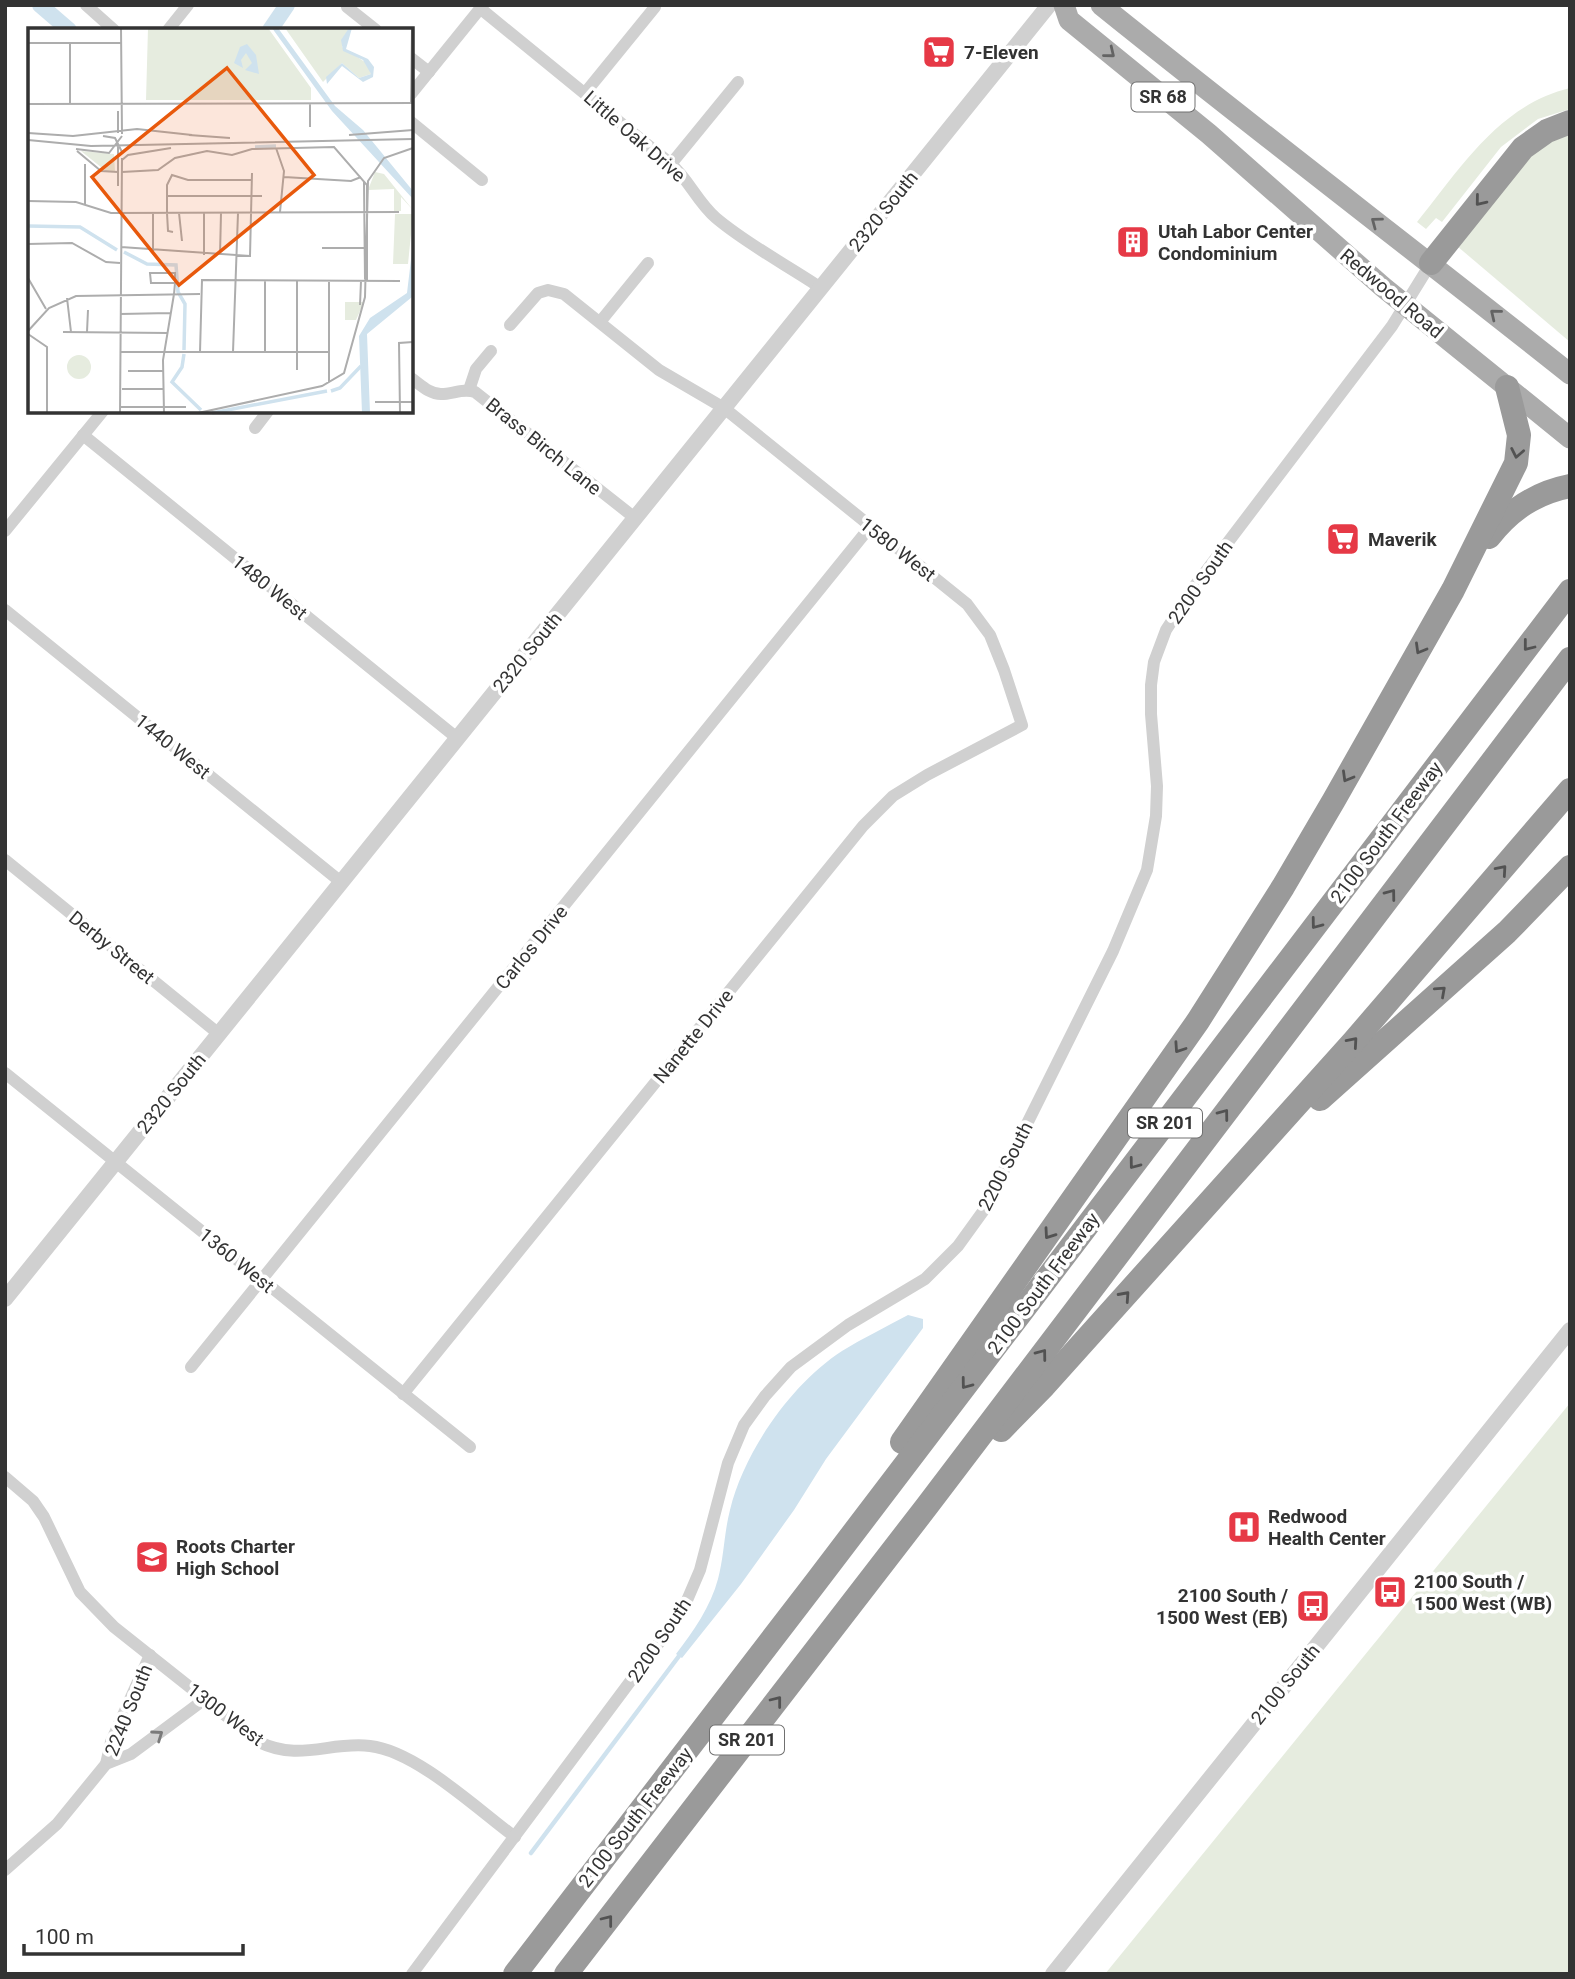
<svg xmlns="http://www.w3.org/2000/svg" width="1575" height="1979" font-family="Roboto,sans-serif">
  <rect width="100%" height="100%" fill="#fff"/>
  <g fill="#e6ecdf">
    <path d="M1570,88V109L1538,119L1501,147L1442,222L1436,218L1426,229L1417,222C1460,169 1499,105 1570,88Z"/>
    <path d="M1570,130V342L1457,246L1534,151Z"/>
    <path d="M1570,1403V1974H1105Z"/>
  </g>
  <path fill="#cfe2ee" d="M908,1315L923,1319V1328L826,1459L794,1510L741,1584L682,1658L676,1654C693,1632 711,1606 718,1579C724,1557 724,1533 730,1510C744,1452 791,1384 842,1351C863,1338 886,1327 908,1315Z"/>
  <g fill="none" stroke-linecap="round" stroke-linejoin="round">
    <path stroke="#cfe2ee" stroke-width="4.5" d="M531,1853L679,1656"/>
    <g stroke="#cfe2ee" stroke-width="16">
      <path d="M40,5L69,30"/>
      <path d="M270,30L287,5"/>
    </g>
    <g stroke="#d0d0d0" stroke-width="12">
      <path d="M86,5L114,30"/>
      <path d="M347,7L376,30"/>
      <path d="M481,9L671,164C689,180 698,203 716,218C748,245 787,265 821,288"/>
      <path d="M168,30L188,5"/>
      <path d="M411,58L429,72"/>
      <path d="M585,93L655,7"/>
      <path d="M411,94L483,5"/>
      <path d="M411,122L482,180"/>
      <path d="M671,164L738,82"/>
      <path d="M600,322L648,263"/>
      <path d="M411,378C420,384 429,394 441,394C453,394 463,388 475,392L635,518"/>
      <path d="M469,390L476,369L491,351"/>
      <path d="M255,428L268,411"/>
      <path d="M83,435L457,738"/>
      <path d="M5,531L103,411"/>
      <path d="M5,610L341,882"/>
      <path d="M5,860L219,1034"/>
      <path d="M5,1073L470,1447"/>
      <path d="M191,1367L870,527"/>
      <path d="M403,1394L863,826L893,796L927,775L1022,725L1004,670L990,635L967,604L724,408L659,370L564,294L548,290L538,293L510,325"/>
      <path d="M5,1477L33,1501L44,1517L80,1592L114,1627L259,1742C300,1762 330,1741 370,1746C416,1751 477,1809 515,1837"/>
      <path d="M106,1764L111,1742L150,1655"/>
      <path d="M5,1870L57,1824L106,1764L131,1754L205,1699"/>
      <path d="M412,1974L682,1612L700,1570L728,1463L744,1425L765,1396L791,1367L848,1325L925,1279L958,1246L984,1210L1113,951L1147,870L1156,816L1157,786L1151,714V685L1154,662L1166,630L1194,587L1392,326L1431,263"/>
    </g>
    <g stroke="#d0d0d0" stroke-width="16">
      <path d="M5,1299L1049,5"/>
      <path d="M1053,1974L1570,1330"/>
    </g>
    <g stroke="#ababab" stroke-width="21">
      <path d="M1064,5L1069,20L1209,134L1383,287L1570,438"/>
      <path d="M1101,5C1256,130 1414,250 1570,374"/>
    </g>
    <g stroke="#9a9a9a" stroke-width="24">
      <path d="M1431,263L1523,148L1547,131L1570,122"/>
      <path d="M1489,537C1510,510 1535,493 1570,486"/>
      <path d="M1320,1099L1507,932L1570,867"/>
      <path d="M1001,1430L1044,1386L1354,1041L1570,790"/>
      <path d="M902,1442L1198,1021L1283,887L1334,800L1453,590L1516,463L1519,435L1507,387"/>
      <path d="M515,1974L816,1582L1570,591"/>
      <path d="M566,1974L927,1506L1570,659"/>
    </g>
  </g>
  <defs><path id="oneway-chevron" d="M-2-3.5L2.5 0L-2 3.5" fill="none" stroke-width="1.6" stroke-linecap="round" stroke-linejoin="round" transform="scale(1.75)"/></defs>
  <g stroke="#636363">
    <use href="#oneway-chevron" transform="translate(1110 53) rotate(39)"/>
    <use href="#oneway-chevron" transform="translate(1376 222) rotate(-143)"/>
    <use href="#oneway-chevron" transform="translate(1495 314) rotate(-141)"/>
  </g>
  <g stroke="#525252">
    <use href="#oneway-chevron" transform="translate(1480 201) rotate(129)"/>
    <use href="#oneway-chevron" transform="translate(1517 453) rotate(101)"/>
    <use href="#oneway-chevron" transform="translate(1528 646) rotate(128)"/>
    <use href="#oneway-chevron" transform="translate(1420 649) rotate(120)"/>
    <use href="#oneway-chevron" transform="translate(1347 777) rotate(120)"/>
    <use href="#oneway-chevron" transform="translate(1502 870) rotate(-49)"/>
    <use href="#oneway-chevron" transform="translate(1391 894) rotate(-53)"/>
    <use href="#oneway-chevron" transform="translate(1316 924) rotate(127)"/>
    <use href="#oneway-chevron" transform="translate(1441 991) rotate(-42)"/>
    <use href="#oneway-chevron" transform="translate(1353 1042) rotate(-49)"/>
    <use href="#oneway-chevron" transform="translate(1179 1048) rotate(124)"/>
    <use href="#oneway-chevron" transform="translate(1224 1114) rotate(-53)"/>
    <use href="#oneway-chevron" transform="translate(1134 1164) rotate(127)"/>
    <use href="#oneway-chevron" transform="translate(1049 1234) rotate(125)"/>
    <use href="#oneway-chevron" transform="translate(1125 1296) rotate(-48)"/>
    <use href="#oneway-chevron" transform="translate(1042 1354) rotate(-53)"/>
    <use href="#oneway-chevron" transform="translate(966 1384) rotate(127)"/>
    <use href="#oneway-chevron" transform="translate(777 1701) rotate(-52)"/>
    <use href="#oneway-chevron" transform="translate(608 1920) rotate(-52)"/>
  </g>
  <use stroke="#7a7a7a" href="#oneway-chevron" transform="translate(158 1735) rotate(-35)"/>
  <defs>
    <symbol id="supermarket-square" viewBox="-11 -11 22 22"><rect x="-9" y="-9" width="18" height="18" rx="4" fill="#e63946" stroke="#fff"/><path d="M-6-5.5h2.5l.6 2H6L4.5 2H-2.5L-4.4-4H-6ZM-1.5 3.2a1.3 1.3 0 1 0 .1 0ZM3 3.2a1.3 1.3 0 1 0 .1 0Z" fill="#fff"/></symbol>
    <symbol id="building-square" viewBox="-11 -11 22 22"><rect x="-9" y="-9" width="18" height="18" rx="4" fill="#e63946" stroke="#fff"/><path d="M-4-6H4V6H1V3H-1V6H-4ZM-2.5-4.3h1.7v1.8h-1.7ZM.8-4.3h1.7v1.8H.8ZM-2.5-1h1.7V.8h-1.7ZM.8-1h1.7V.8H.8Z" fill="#fff"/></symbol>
    <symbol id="hospital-square" viewBox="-11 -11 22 22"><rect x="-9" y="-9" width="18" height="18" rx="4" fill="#e63946" stroke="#fff"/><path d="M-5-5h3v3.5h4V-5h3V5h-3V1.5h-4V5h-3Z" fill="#fff"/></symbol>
    <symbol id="school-square" viewBox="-11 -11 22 22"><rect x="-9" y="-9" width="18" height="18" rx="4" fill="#e63946" stroke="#fff"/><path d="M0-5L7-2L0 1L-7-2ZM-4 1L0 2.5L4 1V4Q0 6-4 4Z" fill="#fff"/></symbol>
    <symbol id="bus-square" viewBox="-11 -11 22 22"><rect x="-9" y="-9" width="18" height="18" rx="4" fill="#e63946" stroke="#fff"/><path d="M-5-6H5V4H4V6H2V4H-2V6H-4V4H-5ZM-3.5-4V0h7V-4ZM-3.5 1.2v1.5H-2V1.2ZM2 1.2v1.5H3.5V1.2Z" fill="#fff"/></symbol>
  </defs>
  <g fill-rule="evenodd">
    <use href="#supermarket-square" x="920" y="33" width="38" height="38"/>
    <use href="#building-square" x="1114" y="223" width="38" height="38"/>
    <use href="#supermarket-square" x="1324" y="520" width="38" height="38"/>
    <use href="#hospital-square" x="1225" y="1508" width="38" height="38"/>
    <use href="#school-square" x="133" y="1538" width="38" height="38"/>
    <use href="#bus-square" x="1371" y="1573" width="38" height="38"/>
    <use href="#bus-square" x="1294" y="1587" width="38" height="38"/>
  </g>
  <g text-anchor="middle" stroke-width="7" stroke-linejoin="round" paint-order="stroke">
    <g fill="#fff" stroke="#707070" stroke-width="2">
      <rect x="1131.5" y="82.5" width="63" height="29" rx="5"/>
      <rect x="1128" y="1108.5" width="74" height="29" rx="5"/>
      <rect x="710" y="1725.5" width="74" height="29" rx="5"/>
    </g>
    <g font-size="18" font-weight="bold" fill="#333">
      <text x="1163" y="103">SR 68</text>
      <text x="1165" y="1129">SR 201</text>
      <text x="747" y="1746">SR 201</text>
    </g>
    <g font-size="19" font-weight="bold" fill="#333" stroke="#fff" text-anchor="start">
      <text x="964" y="59">7-Eleven</text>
      <text x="1158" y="238">Utah Labor Center<tspan x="1158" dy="22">Condominium</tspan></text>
      <text x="1368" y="546">Maverik</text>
      <text x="1268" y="1523">Redwood<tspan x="1268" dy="22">Health Center</tspan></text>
      <text x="176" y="1553">Roots Charter<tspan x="176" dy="22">High School</tspan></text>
      <text x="1414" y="1588">2100 South /<tspan x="1414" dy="22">1500 West (WB)</tspan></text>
      <text x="1288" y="1602" text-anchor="end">2100 South /<tspan x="1288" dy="22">1500 West (EB)</tspan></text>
    </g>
    <g font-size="19" fill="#333" stroke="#fff">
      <text transform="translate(635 136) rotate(41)" y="7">Little Oak Drive</text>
      <text transform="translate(883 211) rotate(-51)" y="7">2320 South</text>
      <text transform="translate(1392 293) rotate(40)" y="7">Redwood Road</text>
      <text transform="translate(544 446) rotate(39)" y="7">Brass Birch Lane</text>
      <text transform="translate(898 549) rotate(38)" y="7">1580 West</text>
      <text transform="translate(1200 582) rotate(-55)" y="7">2200 South</text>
      <text transform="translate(270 587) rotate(39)" y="7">1480 West</text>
      <text transform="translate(527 652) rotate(-51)" y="7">2320 South</text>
      <text transform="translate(173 746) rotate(39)" y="7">1440 West</text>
      <text transform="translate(1386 832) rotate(-53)" y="7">2100 South Freeway</text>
      <text transform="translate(112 947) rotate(39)" y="7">Derby Street</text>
      <text transform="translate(531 947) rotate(-51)" y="7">Carlos Drive</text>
      <text transform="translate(693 1036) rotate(-51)" y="7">Nanette Drive</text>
      <text transform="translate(171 1093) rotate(-51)" y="7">2320 South</text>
      <text transform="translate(1005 1166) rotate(-63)" y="7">2200 South</text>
      <text transform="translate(237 1260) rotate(39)" y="7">1360 West</text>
      <text transform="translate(1043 1283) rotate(-53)" y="7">2100 South Freeway</text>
      <text transform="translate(659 1640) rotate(-56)" y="7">2200 South</text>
      <text transform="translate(1285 1684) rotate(-51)" y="7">2100 South</text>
      <text transform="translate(128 1710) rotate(-68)" y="7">2240 South</text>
      <text transform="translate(226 1714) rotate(37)" y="7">1300 West</text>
      <text transform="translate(635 1817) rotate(-52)" y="7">2100 South Freeway</text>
    </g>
  </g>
  <g transform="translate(28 28)">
    <rect width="385" height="385" fill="#fff"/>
    <path d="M120,0H240L283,60V72H118ZM257,0H321L314,19L340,36L343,46L331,50L314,35L295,54ZM53,123L86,126L87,144H79ZM347,144L356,146L385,182L373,169V183H366V161L340,162ZM367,186H385L380,236H365ZM317,274H336L328,292H317ZM39 339a12 12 0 1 1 24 0a12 12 0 1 1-24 0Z" fill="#e6ecdf"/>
    <path d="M244,0H250L307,78L335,102L385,163V171L304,83ZM321,0H324L318,21L340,31L346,39L345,49L335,54L314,38L299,56L298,49L314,35L331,50L343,46L335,32L315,23L313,12ZM219,16L228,27L231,46L217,42L224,35L218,25L213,32L215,40L206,35L212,19ZM385,215L384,269L339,306L342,385H334L331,308L342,290L379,265Z" fill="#cfe2ee"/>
    <path fill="none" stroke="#cfe2ee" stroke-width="3.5" d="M227,119L248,118M0,198L52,199L89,222M96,224L119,236L148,237L150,264L157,276L156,322M156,326L154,339L144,354L173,382M303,363L312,360L333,338M184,385L299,363"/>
    <path fill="none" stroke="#adadad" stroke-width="2" d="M93,0L94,106M0,15H93M42,15V76M282,75V99M383,75L384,0M0,76L385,75M0,105L45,108L109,101L164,107M90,105V83M161,107L202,110M321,107L385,102M75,108L87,110L94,124M0,112L63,118L385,111M90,118V158M248,120L256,143L252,184M48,121L81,125L94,108M49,123L73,143L90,144M94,132L100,127L143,120M57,136V176M94,144L130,142L147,130L179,123L204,127L224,121L306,119L339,157V253M256,149L323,153L333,149M336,154L337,251M139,168H234M0,173L48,174L83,185L371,184M151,185L154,213M145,204L140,203L139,185V157L144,147L160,152H224M0,216L44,215L78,234L92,235M93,219L222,228L224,145M294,220H337M125,223V185M176,227V185M192,227L193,185M0,250L18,281M237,252V324M39,270L43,304M332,277L333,253M92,286L143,285M0,303L21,280L48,268L172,266M35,304L140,305M59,304L60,282M0,306L19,319V385M93,324H301M172,324L174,252L372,253M205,324L210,185M269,342V252M100,343H135M301,355V253M94,361H136M347,374H385M92,379H158M92,385L94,130M136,385L135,332L146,266L147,255V245H122L123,255H147M170,385L294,358L316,345L337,269L340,153L356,130L385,120M372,385L371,315L385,314"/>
    <path fill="#e8590c" fill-opacity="0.15" stroke="#e8590c" stroke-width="3.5" d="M199,40L286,147L151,257L64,149Z"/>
    <rect width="385" height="385" fill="none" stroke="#333" stroke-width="3.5"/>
  </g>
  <rect width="1575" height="1979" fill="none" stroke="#333333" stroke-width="14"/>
  <path d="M24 1944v10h219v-10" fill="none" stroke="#333333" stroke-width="3.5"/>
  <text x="35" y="1944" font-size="21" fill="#333333" stroke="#ffffff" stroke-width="5" paint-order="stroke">100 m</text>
</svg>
